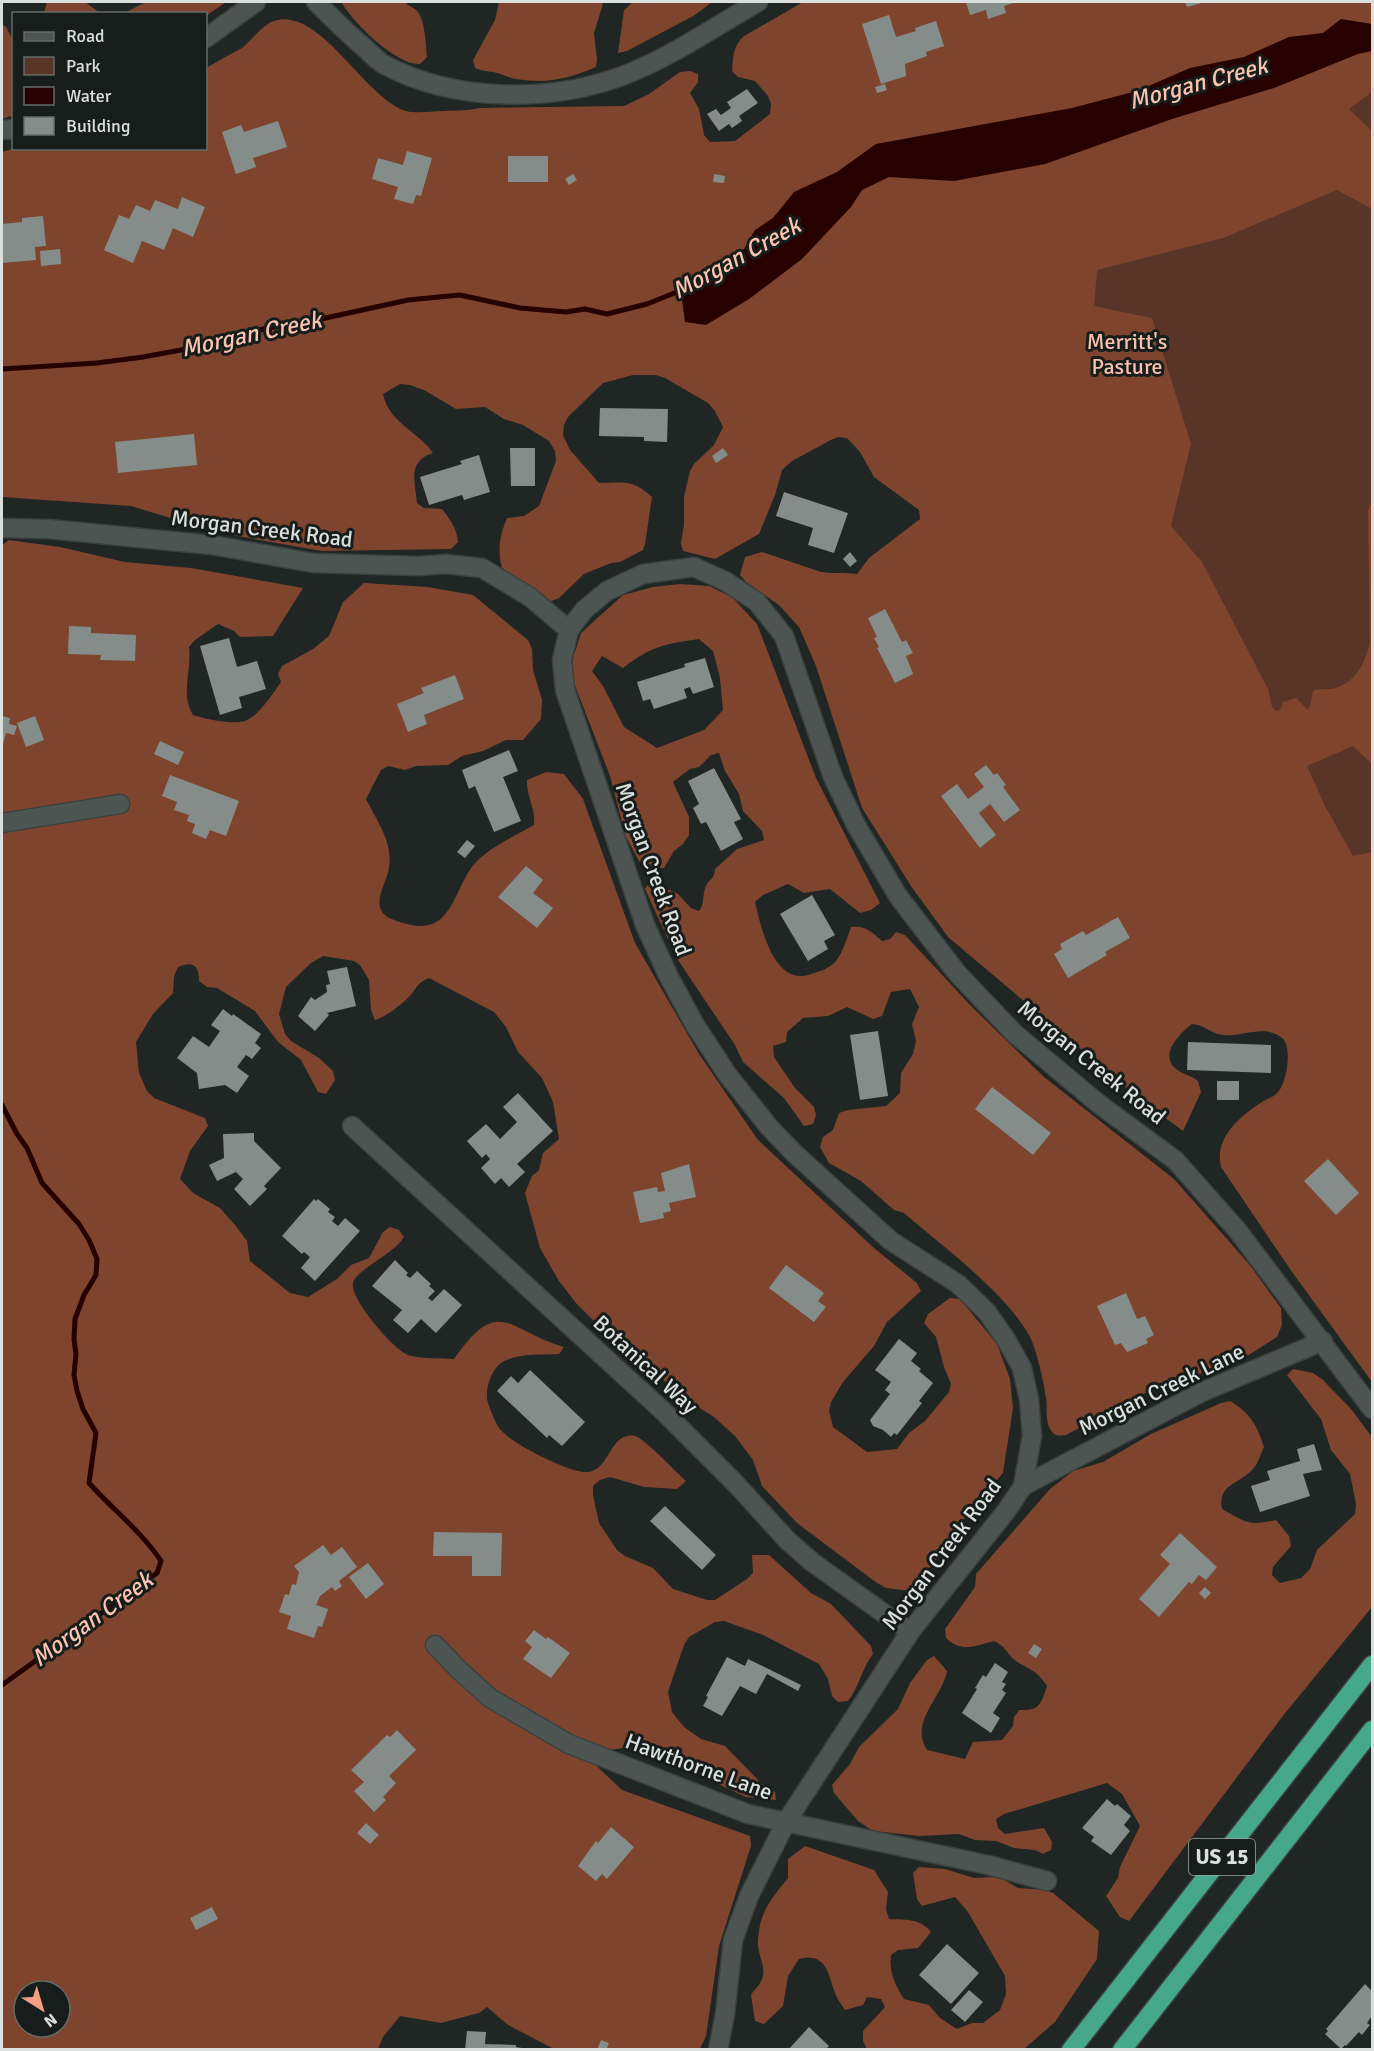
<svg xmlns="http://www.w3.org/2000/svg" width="1374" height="2051" font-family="Signika,sans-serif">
  <rect width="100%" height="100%" fill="#1f2623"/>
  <path fill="#593528" d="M1372,36V897L812,164Z"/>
  <g fill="#7e442e" fill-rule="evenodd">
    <path d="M47,2H85L100,13H44Z"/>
    <path d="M146,2H226L206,16V14L124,13Z"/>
    <path d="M341,2H405C409,7 412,6 416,10C425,17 426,46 427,57L420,64C395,65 353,22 341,2Z"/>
    <path d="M499,2H601L603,4L594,33L597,59L596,67C567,79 548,84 516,79C509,78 501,73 493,72C486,71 482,71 475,68L473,60L495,20Z"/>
    <path d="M633,2H712L695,15L627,51L618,53L624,10Z"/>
    <path d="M803,2H1372V92L1349,109L1372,131V209L1337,190L1223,238L1097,270L1094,306L1152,318L1191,444L1171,526L1202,562L1268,689L1272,707L1276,711L1281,709L1283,702L1296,698L1308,710L1311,703L1313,691C1321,688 1329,690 1336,688C1357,681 1365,662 1370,643L1368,510L1372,503V764L1353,746L1307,766L1325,806L1353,856L1372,852V1382L1292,1272L1221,1167C1214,1139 1238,1118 1259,1104C1264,1100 1273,1098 1278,1092C1287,1082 1293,1045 1281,1037C1261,1023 1238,1040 1218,1034C1208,1031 1203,1025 1192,1024C1181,1032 1160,1053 1174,1067C1180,1074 1191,1075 1198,1081L1201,1092L1183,1131L1140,1099L948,937L911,886L862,808L816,666L799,627L779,605L746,582L740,575L745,557L762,552L821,572C833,574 844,572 857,574L869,558L920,519L919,510L874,477L860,452L847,438L838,437L829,441L792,461L782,470L775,495L759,534L715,559L683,551L681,543L684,524V497L690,471L694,464L714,445L723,427L715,411L708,403L665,378L656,375H633L603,383L568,417L564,425L563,435L570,450L599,483C624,483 632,479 652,497L645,544L643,550L620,562L611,563L584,574L559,598L549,602L502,568C497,549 500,535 507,518L524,516L539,506L556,461L555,451L549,441L523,425L504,419L485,407L456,409L424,390L410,385L400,384L383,394C389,423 418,431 433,453C407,461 415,482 417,503L424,508L442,509C450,519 457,529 458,542L451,549L322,551L220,533L131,506L2,497V152L15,148H206V68C217,61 230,55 242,48C252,40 262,25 274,21C320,6 365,99 406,111C418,114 431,111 443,111C456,110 467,111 480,108L624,106L649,94L680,72L690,71L698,74V82L690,93L699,109L704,135L710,142L735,141L770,114L771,104L768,96L755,81L738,77L732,71C733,57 733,46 744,36Z"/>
    <path d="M2,24L6,27L13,40L14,115L2,119Z"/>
    <path d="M9,540L60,547L125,562L191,568L303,588L273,636L240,637L234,631L218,624L195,640L189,647C192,670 180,694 193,715C206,719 231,725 245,721C259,716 273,693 281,682L278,674L282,666L313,649L329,636L343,602L364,583L428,587L473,595L528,640L532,649L533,670L542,700L541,719L523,740H506L483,751L462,756L448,765L416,766L405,770L388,766L381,770L366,799C377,821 393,842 389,867C388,879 377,894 380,907C383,917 391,919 400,922C454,941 452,888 476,862C492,846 515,836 534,825C536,809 526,796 527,780L546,772L564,774L583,799L635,943L699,1054L758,1140L874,1248L917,1283L921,1291L887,1322L874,1346L843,1382L831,1402L829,1411L833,1427L867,1452L897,1449L909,1433L925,1421L949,1392L951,1384L944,1367L936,1337L924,1323L928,1314L950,1298L960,1299L997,1344L1010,1379L1013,1408L1003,1473L966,1516L943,1551L911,1591L886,1588L877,1583L797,1523L762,1486L753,1460L735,1436L714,1417L687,1400L597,1324L576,1303L559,1281L540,1248L525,1193L532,1176L539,1170L543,1153L559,1139L553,1102L542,1078L518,1052L506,1027L494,1012L429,978C417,982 416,990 408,998C398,1007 387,1016 375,1020L371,1010L369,980L360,965L354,961L323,956L311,963L286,987L279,1014L285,1034L291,1041L319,1058L333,1071L335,1080L326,1094L318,1092L301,1060L278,1042L255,1011L217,988L207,987L199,981C199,965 193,961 178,967L174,976L173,993L153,1014L136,1042L139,1073L147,1091L154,1098L205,1118L208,1126L190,1151L180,1179L193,1193L220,1208L236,1226L247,1241L250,1261L290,1293L308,1297L337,1279L351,1265L369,1258L383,1232L390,1227L399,1230L404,1237C394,1254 357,1269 353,1283C349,1298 394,1350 408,1355C419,1359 442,1358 454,1359C499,1294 507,1330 564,1347L559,1354C540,1355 517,1353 501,1363C491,1370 484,1391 488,1403C492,1414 496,1427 506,1435C518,1446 572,1474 588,1472C610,1470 610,1431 635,1436C644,1438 677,1473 686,1481L677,1489L644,1487L610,1477L600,1480L593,1486V1495L599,1523L617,1550L625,1556L653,1568L673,1589L707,1600H715L747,1579L753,1573L752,1555H769L811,1593L831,1604L871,1646L873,1654C862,1668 859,1687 848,1701L838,1702L832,1696L828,1679L819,1664L763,1635L724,1621L715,1622L689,1637L684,1645L668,1692L672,1712L684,1727L701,1739L725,1746L760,1782L775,1792L776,1800L746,1797L675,1764L623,1748L584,1754L622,1790L750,1836L751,1846L719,1946L706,2036L700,2049H554L508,2025L487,2007L479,2013L441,2023L400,2016L383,2037L378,2049L2,2050V545ZM24,1991H60V2027H24Z"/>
    <path d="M680,584L709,586L732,597L757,624L816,778L880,903L871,910L860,913L830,889L804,893L788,884L763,895L755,902C761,927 774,988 811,974C820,971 829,969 836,961C843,952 847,938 851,927C865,925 872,932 882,941L890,939L896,932L905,935L972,1007L1044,1077L1174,1179L1249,1264L1281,1308L1282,1325L1277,1337L1244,1358L1143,1394L1066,1435C1062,1435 1057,1437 1053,1433C1044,1423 1048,1409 1046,1398C1044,1383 1037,1352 1031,1339C1009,1295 942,1246 904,1213L894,1210L861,1181L829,1163L820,1147L823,1137L833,1130L839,1113L848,1110L886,1106L900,1093L901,1073L913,1054L916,1041L912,1024L919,1007L910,989L891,992L882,1016L873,1019L847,1007L828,1016L803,1018L787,1032L786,1042L773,1046L774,1057L795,1088L814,1107L816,1115L813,1124L804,1126L784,1098L743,1062L735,1045L676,957L645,889L650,881L678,894L691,908L699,911C705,903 702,895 706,886C710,878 714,880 715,869L737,849L764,840L762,831L743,811L739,794L725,771L719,753L711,755L699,767L690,769L673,782L689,817V835L683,844L674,851L664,868H655L639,861L626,837L610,776L572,678L573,658L581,633L623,595L653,587ZM699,639L713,651L720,678L723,710L704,730L657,748L624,727L603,686L592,671L602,656L623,668C651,646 665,644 699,639Z"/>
    <path d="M1293,1369L1313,1373L1322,1379L1351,1409L1372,1437V1607L1282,1717L1129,1921L1120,1917L1106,1896L1118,1878L1120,1867L1140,1826L1122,1794L1107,1783L1004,1814L996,1819L998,1828L1005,1834L1044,1828L1052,1842L1051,1850L1043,1854L1035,1850L1014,1848L996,1841L975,1840L959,1834L920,1836L873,1831L858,1821L834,1793L832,1785L850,1764L859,1747L898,1709L910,1683L927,1660L934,1656L947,1671C942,1698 909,1722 927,1750L965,1759L973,1742L1002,1740L1013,1726L1014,1717L1019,1710C1040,1711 1041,1704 1047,1686C1035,1668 1032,1672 1016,1661C1007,1655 1007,1647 994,1641C976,1646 961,1653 946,1638L945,1629L975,1587L976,1574L1050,1489L1073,1471L1103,1462L1151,1434L1221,1403L1230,1401C1250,1413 1257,1425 1264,1447C1261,1453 1258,1464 1253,1469C1240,1484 1217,1484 1222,1509C1247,1523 1248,1526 1276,1520L1289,1536L1291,1546L1273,1567L1272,1575L1280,1583L1301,1578L1310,1569L1317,1550L1355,1514L1356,1504L1350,1474L1331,1450L1321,1419L1287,1375Z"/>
    <path d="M805,1846L874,1870L888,1892L886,1909L889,1919C906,1920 920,1918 931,1932L918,1948L898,1950L891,1955C889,1972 895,1985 904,1999L929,2005L940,2018L957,2029L972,2023H983L1000,2010L1006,1994L1005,1976L968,1912L955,1897L922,1906L917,1899L913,1873L919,1867L945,1869L974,1878L993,1877L1003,1879L1018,1888L1045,1890L1053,1893L1099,1931L1097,1959L1055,2022L1024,2049H867L863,2041V2031L885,2007L881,1999L867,1997L863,2005L845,2010C842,2005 837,1999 835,1993C828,1974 827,1952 799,1959L788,1976L783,2006L764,2024L755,2021L751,1995C754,1990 760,1985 762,1979C767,1967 757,1954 758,1942C759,1913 770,1900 788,1878V1859Z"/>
  </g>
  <path fill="#260100" d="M1341,19L1372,24V51L1358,54L1274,88L1172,119L1045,164L954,181L889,177L862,190L851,207L802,259L749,299L706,325L685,322L680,284L699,275L744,249L755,230L773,218L794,192L837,172L876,144L1072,108L1137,91L1190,68L1244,57L1289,37L1323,33Z"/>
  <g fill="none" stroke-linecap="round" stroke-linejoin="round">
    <g stroke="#260100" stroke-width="5">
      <path d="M2,369L97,363L143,357L230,341L263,329L312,321L408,300L460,295L520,308L566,312L585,309L607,314L647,304L687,288"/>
      <path d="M2,1105L17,1134L27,1148L42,1183L79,1224L89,1240L97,1259L96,1275L84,1295L75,1319L74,1339L76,1354L74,1375L77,1391L83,1409L96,1433L89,1483C113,1510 141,1531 161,1561L157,1573L2,1685"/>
    </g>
  </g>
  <g fill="#848d89">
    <path d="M966,2H1017L1004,6L1006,13L988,19L986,10L970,15Z"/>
    <path d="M1185,2H1205L1187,7Z"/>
    <path d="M889,15L896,37L916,31L915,28L936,21L944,46L926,52L927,56L905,64L906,76L881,84L862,24Z"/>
    <path d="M885,84L887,90L877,93L875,87Z"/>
    <path d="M747,89L758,103L739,116L742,121L732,128L729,124L719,131L707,114L716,109L721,115L731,108L727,102Z"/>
    <path d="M278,121L287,147L253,158L256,167L236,174L222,132L241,125L244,132Z"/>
    <path d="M407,151L432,158L421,196L416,195L413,204L394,199L398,187L372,179L378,158L403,165Z"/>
    <rect x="508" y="156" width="40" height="26"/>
    <path d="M573,174L577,180L569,185L565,179Z"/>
    <path d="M714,174L725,176L724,183L713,182Z"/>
    <path d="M182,197L205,207L193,237L173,228L164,250L142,241L133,263L104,250L119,215L129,219L136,205L150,211L155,200L178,209Z"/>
    <path d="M43,216L46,246L35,247L36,260L2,263V224L22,222V218Z"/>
    <path d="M60,249L61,264L41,266L40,251Z"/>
    <path d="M600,408L668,409L667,442L644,441V437L599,436Z"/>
    <path d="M194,434L197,465L118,473L115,442Z"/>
    <path d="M510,448H535V486H511Z"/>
    <path d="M723,448L728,455L716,463L712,456Z"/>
    <path d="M479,455L490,492L464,500L462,495L429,505L420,477L462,464L460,461Z"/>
    <path d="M784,492L848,513L834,553L808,545L813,528L776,516Z"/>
    <path d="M850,552L857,561L850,567L843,559Z"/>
    <path d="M885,609L902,642L906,640L913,653L906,656L913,674L895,683L877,648L879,647L874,638L877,637L868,618Z"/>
    <path d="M69,626L91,627V633L136,635L135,661L100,660L101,655L68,654Z"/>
    <path d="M229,638L237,667L257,661L266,689L239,697L242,708L220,715L200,646Z"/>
    <path d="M705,658L714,687L693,694L690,687L684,689L687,698L654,709L650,699L643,701L637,682L685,667L684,664Z"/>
    <path d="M455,675L464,699L424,715L427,724L408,732L397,704L424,693L421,688Z"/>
    <path d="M2,716L10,718L9,724L17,726L14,735L6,733L2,748Z"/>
    <path d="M35,716L44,740L26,747L17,723Z"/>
    <path d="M160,741L184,752L178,765L154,754Z"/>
    <path d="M509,750L518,771L503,777L521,821L494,832L475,786L469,789L462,770Z"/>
    <path d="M986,765L994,775L997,773L1006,785L1003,787L1020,810L1004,822L990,804L979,813L996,835L980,848L941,796L957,784L968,799L984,787L974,774Z"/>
    <path d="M714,768L741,819L734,822L743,839L721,851L706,822L701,824L693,808L699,804L688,781Z"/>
    <path d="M170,775L239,801L226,836L210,830L206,839L192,833L195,824L187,821L189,815L174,810L177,802L162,796Z"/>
    <path d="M467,840L475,846L465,858L457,852Z"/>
    <path d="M526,866L543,880L533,893L553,908L537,928L498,897Z"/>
    <path d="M812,895L835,935L824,941L828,949L808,961L780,914Z"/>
    <path d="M1118,917L1130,938L1105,952L1107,955L1068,978L1054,954L1062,949L1060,944L1083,931L1086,935Z"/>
    <path d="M347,967L356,1006L327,1013L329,1015L315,1031L298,1016L311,997L315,1000L327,992L326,985L330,984L327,971Z"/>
    <path d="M223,1009L232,1016L233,1014L261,1034L255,1043L261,1048L252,1059L246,1055L237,1067L249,1076L237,1093L225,1085L199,1089L197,1073L177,1058L193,1036L209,1047L220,1031L211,1025Z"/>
    <path d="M878,1031L888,1096L860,1100L850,1035Z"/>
    <path d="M1188,1042L1271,1045V1073L1187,1070Z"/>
    <rect x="1217" y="1081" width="22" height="19"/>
    <path d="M992,1087L1051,1133L1033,1155L975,1109Z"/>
    <path d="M518,1093L553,1131L517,1164L525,1172L509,1187L501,1178L495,1184L481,1168L490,1159L486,1154L482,1158L467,1141L486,1124L500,1139L517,1122L503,1107Z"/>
    <path d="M254,1133V1141L281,1168L264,1186L267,1189L250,1206L234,1189L243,1179L236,1172L217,1181L209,1165L224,1158L223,1134Z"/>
    <path d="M1328,1159L1359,1193L1336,1215L1304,1181Z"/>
    <path d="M689,1164L696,1197L669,1203L671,1211L663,1213L664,1218L640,1223L633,1192L657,1187L658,1192L665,1191L661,1173Z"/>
    <path d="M314,1199L316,1201L318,1199L330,1209L328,1212L335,1217L332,1221L338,1226L345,1218L360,1231L315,1281L301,1268L310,1257L304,1252L302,1254L282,1236Z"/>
    <path d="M395,1260L408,1273L406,1275L410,1278L417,1271L431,1284L429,1286L435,1291L428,1298L432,1301L444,1289L462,1305L436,1333L421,1319L408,1333L393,1320L402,1310L372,1286Z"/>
    <path d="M786,1265L824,1293L818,1301L826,1307L814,1322L769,1288Z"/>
    <path d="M1126,1293L1137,1319L1145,1316L1154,1335L1146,1339L1148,1343L1127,1352L1121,1343L1115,1345L1097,1306Z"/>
    <path d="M899,1339L917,1353L911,1361L921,1369L919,1371L933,1383L919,1401L922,1403L897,1435L894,1433L891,1437L883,1430L873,1426L870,1420L890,1394L885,1390L891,1382L875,1370Z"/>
    <path d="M530,1370L585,1422L562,1446L549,1435L547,1438L497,1391L511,1376L518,1383Z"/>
    <path d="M1314,1444L1322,1470L1303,1474L1310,1496L1260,1512L1251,1486L1270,1480L1267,1471L1300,1461L1297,1449Z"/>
    <path d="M665,1506L716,1555L702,1570L650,1521Z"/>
    <path d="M434,1532L502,1533L501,1576H472V1556H433Z"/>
    <path d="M1180,1533L1217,1567L1206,1580L1199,1575L1192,1584L1189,1582L1159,1617L1139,1599L1170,1564L1160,1555Z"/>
    <path d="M323,1545L331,1555L342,1547L357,1567L339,1581L342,1586L335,1591L332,1587L320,1596L316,1605L328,1609L322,1627L318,1626L314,1638L287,1629L291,1616L279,1612L285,1594L289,1595L292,1584L296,1585L299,1572L294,1566Z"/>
    <path d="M368,1563L384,1584L366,1599L349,1577Z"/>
    <path d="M1205,1587L1211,1593L1205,1599L1199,1593Z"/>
    <path d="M534,1630L546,1639L548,1637L570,1653L551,1678L523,1659L532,1647L525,1641Z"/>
    <path d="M1034,1644L1042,1649L1036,1658L1028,1653Z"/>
    <path d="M727,1657L745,1666L748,1659L801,1685L798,1691L767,1674L756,1694L740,1686L722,1716L703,1706L708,1697L706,1696Z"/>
    <path d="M995,1663L1008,1672L1002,1682L1006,1684L1002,1690L1006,1693L993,1713L1000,1718L991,1733L962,1713L977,1689L975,1688L983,1675L986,1677Z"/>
    <path d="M397,1730L416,1750L389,1776L396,1783L383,1797L386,1800L374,1812L354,1791L364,1782L351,1770L387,1735L390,1737Z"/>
    <path d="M1107,1799L1115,1806L1117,1804L1131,1816L1124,1825L1130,1831L1111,1855L1091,1841L1094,1837L1082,1828Z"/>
    <path d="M366,1823L379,1835L370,1844L357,1833Z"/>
    <path d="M611,1827L634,1847L607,1879L602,1874L596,1881L578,1866L596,1841L598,1843Z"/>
    <path d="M212,1907L218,1919L196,1930L190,1918Z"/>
    <path d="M947,1944L979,1973L951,2004L919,1975Z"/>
    <path d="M1365,1984L1372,1991V2016L1367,2023L1370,2025L1362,2035L1359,2032L1346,2046L1345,2045L1341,2049L1325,2034L1328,2031L1326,2029Z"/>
    <path d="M969,1990L983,2002L965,2022L951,2010Z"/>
    <path d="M809,2027L829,2046L825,2050H788Z"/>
    <path d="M467,2031L486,2032L485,2044L516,2045V2047L522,2048V2050H465Z"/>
    <path d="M601,2040L609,2043L606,2050H597Z"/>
  </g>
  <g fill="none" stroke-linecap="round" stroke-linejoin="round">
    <defs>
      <g id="minor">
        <path d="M316,2C332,18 348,34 366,49C371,54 377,60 383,64C453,102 549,103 622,76C670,58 714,27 758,2"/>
        <path d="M206,38L256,2"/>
        <path d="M2,130L14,129"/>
        <path d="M2,528L48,529L212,545L313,563L419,566L446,564L482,568L530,597L569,630"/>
        <path d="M2,823L120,804"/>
        <path d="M352,1126L663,1411L736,1484L787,1540L812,1562L910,1632"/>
        <path d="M1023,1486L1202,1392L1323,1341"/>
        <path d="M435,1645L459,1670L490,1698L569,1744L748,1814L988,1865L1047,1881"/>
        <path d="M718,2050L725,2014L733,1940L749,1896L786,1822L910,1632L1007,1510L1023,1486L1032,1436L1029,1399L1022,1368L1007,1341L987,1312L958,1284L891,1241L794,1153L769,1127L727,1074L695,1025L668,975L645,925L565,690L562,660L569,630L584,610L607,591L643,574L694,567L725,581L757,602L784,636L833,777L856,825L898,896L957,973L1014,1033L1099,1104L1175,1160L1238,1231L1372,1409"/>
      </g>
      <g id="highway">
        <path d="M1071,2050L1372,1665"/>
        <path d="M1122,2050L1372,1730"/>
      </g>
    </defs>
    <use href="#minor" stroke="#3b413f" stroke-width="21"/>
    <use href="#highway" stroke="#3b413f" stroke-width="21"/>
    <use href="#minor" stroke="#4d5552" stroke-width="18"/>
    <use href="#highway" stroke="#45a88a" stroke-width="18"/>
  </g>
  <g text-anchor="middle" stroke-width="6" stroke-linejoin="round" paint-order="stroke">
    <rect fill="#161d1a" stroke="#a0a6a3" stroke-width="1.5" x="1189" y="1839" width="66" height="36" rx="4.5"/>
    <g font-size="21" font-weight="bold" fill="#dbe0de">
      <text x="1222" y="1864">US 15</text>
    </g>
    <g font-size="22" fill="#f8c1ad" stroke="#161d1a">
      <text x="1127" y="349">Merritt's<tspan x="1127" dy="25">Pasture</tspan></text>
    </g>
    <g font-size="22" fill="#dbe0de" stroke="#161d1a">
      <text transform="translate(262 528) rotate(7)" y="8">Morgan Creek Road</text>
      <text transform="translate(654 869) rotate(70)" y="8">Morgan Creek Road</text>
      <text transform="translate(1092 1062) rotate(39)" y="8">Morgan Creek Road</text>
      <text transform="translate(646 1364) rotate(43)" y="8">Botanical Way</text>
      <text transform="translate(1161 1389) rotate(-26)" y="8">Morgan Creek Lane</text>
      <text transform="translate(941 1554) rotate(-53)" y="8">Morgan Creek Road</text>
      <text transform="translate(699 1766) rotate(20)" y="8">Hawthorne Lane</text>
    </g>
    <g font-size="24" font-style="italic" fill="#fcc4b0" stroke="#161d1a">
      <text transform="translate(1198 83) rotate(-15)" y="8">Morgan Creek</text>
      <text transform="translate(736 258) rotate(-29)" y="8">Morgan Creek</text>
      <text transform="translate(251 334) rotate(-12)" y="8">Morgan Creek</text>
      <text transform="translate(92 1619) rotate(-36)" y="8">Morgan Creek</text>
    </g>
  </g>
  <rect width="1374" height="2051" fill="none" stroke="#dbe0de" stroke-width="6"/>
  <rect x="12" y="12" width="195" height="138" fill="#161d1a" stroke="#656b68" stroke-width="1.5"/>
  <rect x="24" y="32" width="30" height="9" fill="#4d5552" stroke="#656b68" stroke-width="1.5"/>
  <text x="66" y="42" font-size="18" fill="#dbe0de">Road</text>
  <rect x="24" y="57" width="30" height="18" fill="#593528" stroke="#656b68" stroke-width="1.5"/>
  <text x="66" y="72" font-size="18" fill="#dbe0de">Park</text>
  <rect x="24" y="87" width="30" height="18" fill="#260100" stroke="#656b68" stroke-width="1.5"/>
  <text x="66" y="102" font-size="18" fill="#dbe0de">Water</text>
  <rect x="24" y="117" width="30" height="18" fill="#848d89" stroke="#656b68" stroke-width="1.5"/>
  <text x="66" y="132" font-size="18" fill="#dbe0de">Building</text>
  <g transform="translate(42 2009) rotate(143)"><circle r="28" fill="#161d1a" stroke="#656b68" stroke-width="1.5"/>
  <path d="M0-4.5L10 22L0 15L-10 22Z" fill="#f2a081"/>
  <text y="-9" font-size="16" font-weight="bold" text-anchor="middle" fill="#dbe0de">N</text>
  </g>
</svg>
